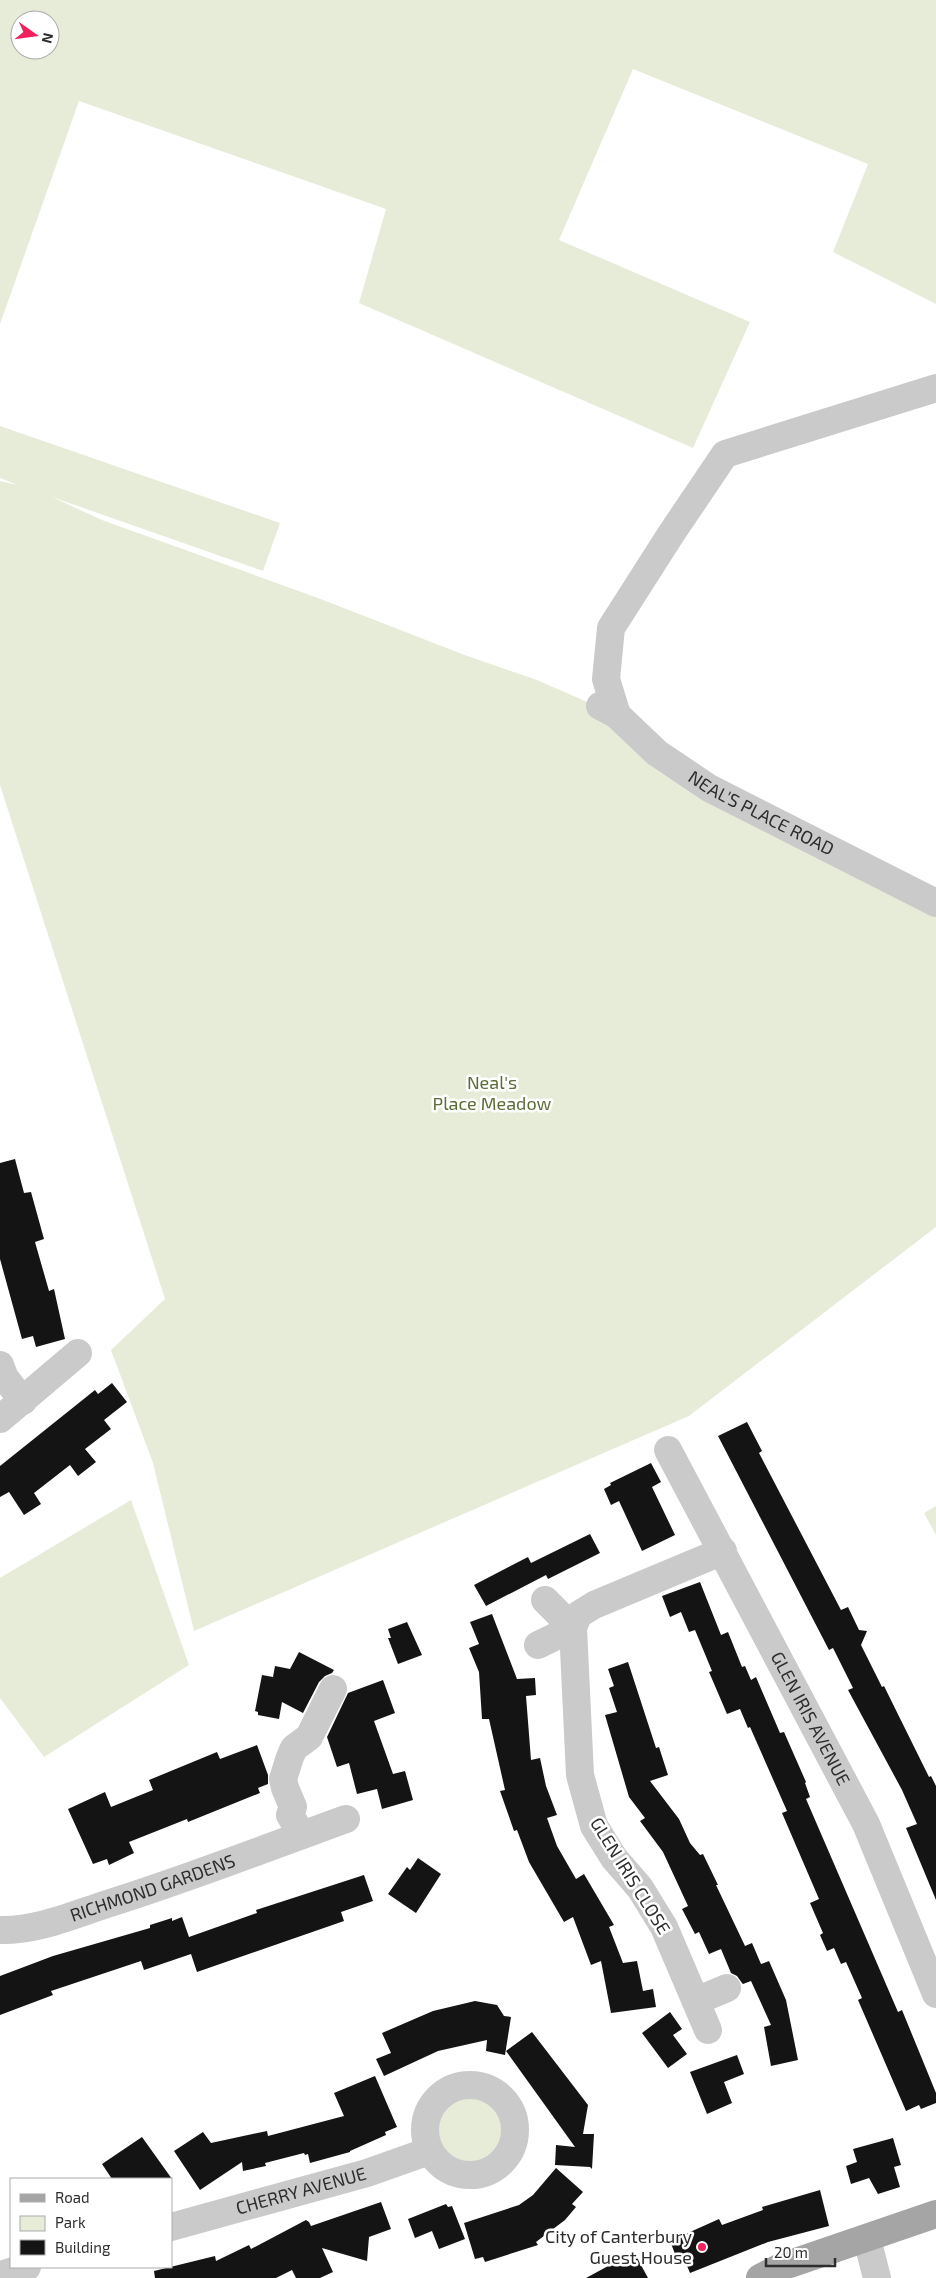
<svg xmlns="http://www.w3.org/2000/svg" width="936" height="2278" font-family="'Exo 2',sans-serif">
  <rect width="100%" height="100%" fill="#fff"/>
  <g fill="#e7ecd9" fill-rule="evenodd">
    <path d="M0,0H936V304L833,252L868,164L633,69L559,240L750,322L693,448L359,303L386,209L79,101L0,324ZM20,20H50V50H20Z"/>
    <path d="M0,426L280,523L263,571L52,497L102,520L318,598L462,654L537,680L617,715L657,753L936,903V1227L689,1416L194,1631L153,1463L111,1350L165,1299L0,785V481L18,485L0,478Z"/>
    <path d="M131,1500L189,1665L44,1757L0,1698V1578Z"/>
    <path d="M936,1506V1535L924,1513Z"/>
    <circle cx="473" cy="2129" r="35"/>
  </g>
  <g fill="#141414">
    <path d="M15,1159L24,1193L31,1192L44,1239L35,1242L49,1291L54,1289L65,1339L36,1347L33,1336L22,1339L0,1259V1163Z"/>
    <path d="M112,1383L127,1402L104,1420L111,1429L85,1449L96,1462L78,1476L70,1465L34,1493L41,1504L24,1515L9,1492L0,1497V1466L95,1390L98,1394Z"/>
    <path d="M747,1422L762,1451L759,1453L841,1610L848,1607L859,1630L867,1631L861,1645L882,1687L884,1686L929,1777L931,1776L936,1786V1900L906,1828L917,1824L902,1790L848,1690L853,1688L833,1648L829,1650L718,1436Z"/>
    <path d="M651,1463L661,1482L652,1487L675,1535L642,1551L619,1501L611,1505L604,1489L611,1485L610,1483Z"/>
    <path d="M590,1534L600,1553L548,1579L546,1575L486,1606L474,1585L528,1557L531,1563Z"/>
    <path d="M700,1582L721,1635L728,1632L742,1667L745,1666L751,1680L756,1677L780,1733L784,1732L806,1782L805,1783L810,1797L806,1799L898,2012L902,2010L936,2093V2103L921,2109L919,2105L906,2111L858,2000L862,1998L846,1962L841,1964L834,1948L827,1951L820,1935L823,1933L810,1903L819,1899L782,1813L787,1811L750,1727L748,1728L740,1709L727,1714L709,1672L712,1671L695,1630L689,1632L681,1612L670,1617L662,1596Z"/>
    <path d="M492,1614L517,1679L535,1678L536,1695L526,1696L531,1760L540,1758L546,1786L557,1815L547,1818L557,1846L576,1879L584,1874L614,1925L609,1927L623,1963L637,1961L643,1991L653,1989L656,2007L611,2013L601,1961L591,1965L573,1917L564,1922L529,1862L517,1830L514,1831L500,1791L505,1790L489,1719H482L479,1672L469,1648L479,1644L470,1622Z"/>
    <path d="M407,1622L422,1655L398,1664L388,1638H391L388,1629Z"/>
    <path d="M299,1652L334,1670L332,1673L325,1676L319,1682L303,1713L282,1702L279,1719L258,1715V1712L255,1711L262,1675L273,1677L275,1666L290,1669Z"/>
    <path d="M628,1662L656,1748L659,1747L668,1775L650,1781L679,1819L690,1843L700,1855L703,1854L718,1885H716L745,1946L752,1943L761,1964L769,1961L786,2000L798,2060L771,2066L764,2027L771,2025L751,1981L743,1984L742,1983L737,1976L731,1973L721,1949L709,1954L699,1932L695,1934L682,1909L688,1906L663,1852L640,1821L645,1818L629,1797L605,1715L617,1712L609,1688L614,1686L608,1669Z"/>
    <path d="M383,1680L395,1713L374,1721L393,1774L405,1771L413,1800L382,1809L377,1789L357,1794L349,1763L337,1767L327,1737L348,1693Z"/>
    <path d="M257,1745L268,1775V1784L258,1788L260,1793L188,1822L187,1819L129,1842L134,1853L109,1865L107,1859L93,1864L68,1809L105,1792L111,1807L153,1790L149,1780L217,1752L220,1759Z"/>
    <path d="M418,1858L441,1874L416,1913L388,1894L407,1867L410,1870Z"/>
    <path d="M364,1875L373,1901L341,1912L344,1921L197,1972L191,1954L144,1970L141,1961L51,1991L53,1995L0,2015V1976L53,1956L150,1928V1925L172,1918V1921L182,1917L189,1937L257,1913L256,1910Z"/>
    <path d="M475,2001L497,2005L504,2016L511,2017L505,2055L486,2051L487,2040L438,2051L384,2076L376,2059L391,2053L382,2033L433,2011Z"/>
    <path d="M670,2012L682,2029L673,2035L687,2054L668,2068L642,2033Z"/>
    <path d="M532,2032L588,2105L583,2134H594L592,2169L590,2167L555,2165L556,2145L575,2147L506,2051Z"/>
    <path d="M737,2055L744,2074L724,2082L732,2103L707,2114L690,2072Z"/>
    <path d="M375,2076L397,2127L385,2132L386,2135L350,2151V2152L310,2163L308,2154L305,2155L304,2153L265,2163L266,2166L243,2171L242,2162L200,2190L174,2151L203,2132L211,2143L267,2131L268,2136L344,2116L334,2093Z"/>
    <path d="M142,2137L172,2179H112L102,2164Z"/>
    <path d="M893,2138L901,2165L894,2167L900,2187L878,2194L869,2178L851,2184L846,2166L857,2162L853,2149Z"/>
    <path d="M556,2168L583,2192L572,2204L576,2207L565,2220L536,2242L538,2245L485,2262L483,2257L475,2259L464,2223L519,2205L533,2195Z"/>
    <path d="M820,2190L829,2226L768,2242L690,2273L683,2256L677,2259L670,2241L719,2219L722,2225L763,2210L762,2207Z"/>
    <path d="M381,2202L391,2229L369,2237L367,2261L322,2248L333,2272L320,2278H296L292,2270L276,2278H155L154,2271L215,2256L216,2261L249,2245L251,2249L306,2220L309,2222L311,2226Z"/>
    <path d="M446,2204L448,2207L452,2206L465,2239L439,2249L432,2231L415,2238L408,2219Z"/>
    <path d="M634,2252L648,2278H586Z"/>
  </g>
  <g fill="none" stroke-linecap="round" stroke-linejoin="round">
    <g stroke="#cacaca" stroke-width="28">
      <path id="s1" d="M600,706L617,715L657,753L709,788L936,903"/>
      <path d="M617,715L606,679L611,628L671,534L725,454L936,388"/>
      <path d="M0,1365L5,1378L23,1401"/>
      <path d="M0,1419L78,1353"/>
      <path id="s2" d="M668,1450L866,1824L936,1994"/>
      <path d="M538,1645L573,1628L545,1600"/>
      <path d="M302,1835L290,1815L293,1807L285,1788L283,1779L290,1757L294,1748L309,1737L333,1689"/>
      <path id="s3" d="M0,1930C36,1931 73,1915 107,1904C187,1879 266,1848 346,1819"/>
      <path d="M696,2001L727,1988"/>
      <path d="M708,2030L664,1927L640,1888L614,1858L594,1826L580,1775L573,1628L578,1615L594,1605L723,1551"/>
      <circle cx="470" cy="2130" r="45"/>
      <path id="s4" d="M171,2227L367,2173L429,2151"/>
      <path d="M867,2239L877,2278"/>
      <path d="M0,2275L27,2267"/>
    </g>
    <path stroke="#a5a5a5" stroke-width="28" d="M760,2278L781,2267L936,2214"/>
  </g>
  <circle fill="#f2215d" stroke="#fff" stroke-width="2" cx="702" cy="2247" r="5"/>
  <g text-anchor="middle" stroke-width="5" stroke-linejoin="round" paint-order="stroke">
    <g font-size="18" fill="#2d2d2d" stroke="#fff">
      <text dy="6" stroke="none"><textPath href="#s1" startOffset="195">NEAL'S PLACE ROAD</textPath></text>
      <text dy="6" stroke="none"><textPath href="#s2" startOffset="304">GLEN IRIS AVENUE</textPath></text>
      <text transform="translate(630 1876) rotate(58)" y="6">GLEN IRIS CLOSE</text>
      <text dy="6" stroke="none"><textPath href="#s3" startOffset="159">RICHMOND GARDENS</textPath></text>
      <text dy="6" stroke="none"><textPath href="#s4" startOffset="135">CHERRY AVENUE</textPath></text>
    </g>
    <g font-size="18" fill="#5b6c37" stroke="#fff">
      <text x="492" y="1089">Neal's<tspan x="492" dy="21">Place Meadow</tspan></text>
    </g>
    <g font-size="18" fill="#2d2d2d" stroke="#fff" text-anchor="end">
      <text x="692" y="2243">City of Canterbury<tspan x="692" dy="21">Guest House</tspan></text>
    </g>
  </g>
  <rect x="10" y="2178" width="162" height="90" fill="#ffffff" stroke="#ababab"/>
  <rect x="20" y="2194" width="25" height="8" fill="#a5a5a5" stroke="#ababab"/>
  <text x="55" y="2203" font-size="15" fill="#2d2d2d">Road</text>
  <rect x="20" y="2216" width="25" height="15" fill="#e7ecd9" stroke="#ababab"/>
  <text x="55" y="2228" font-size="15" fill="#2d2d2d">Park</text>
  <rect x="20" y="2240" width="25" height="15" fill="#141414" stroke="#ababab"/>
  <text x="55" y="2253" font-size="15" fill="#2d2d2d">Building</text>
  <g transform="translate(35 35) rotate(104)"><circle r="24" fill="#ffffff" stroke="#ababab"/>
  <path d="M0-4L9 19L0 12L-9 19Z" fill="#f2215d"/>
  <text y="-8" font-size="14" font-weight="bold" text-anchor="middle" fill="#2d2d2d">N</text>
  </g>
  <path d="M766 2258v8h69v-8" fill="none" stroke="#2d2d2d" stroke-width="2.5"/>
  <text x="774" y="2258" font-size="15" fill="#2d2d2d" stroke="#ffffff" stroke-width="4" paint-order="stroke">20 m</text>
</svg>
